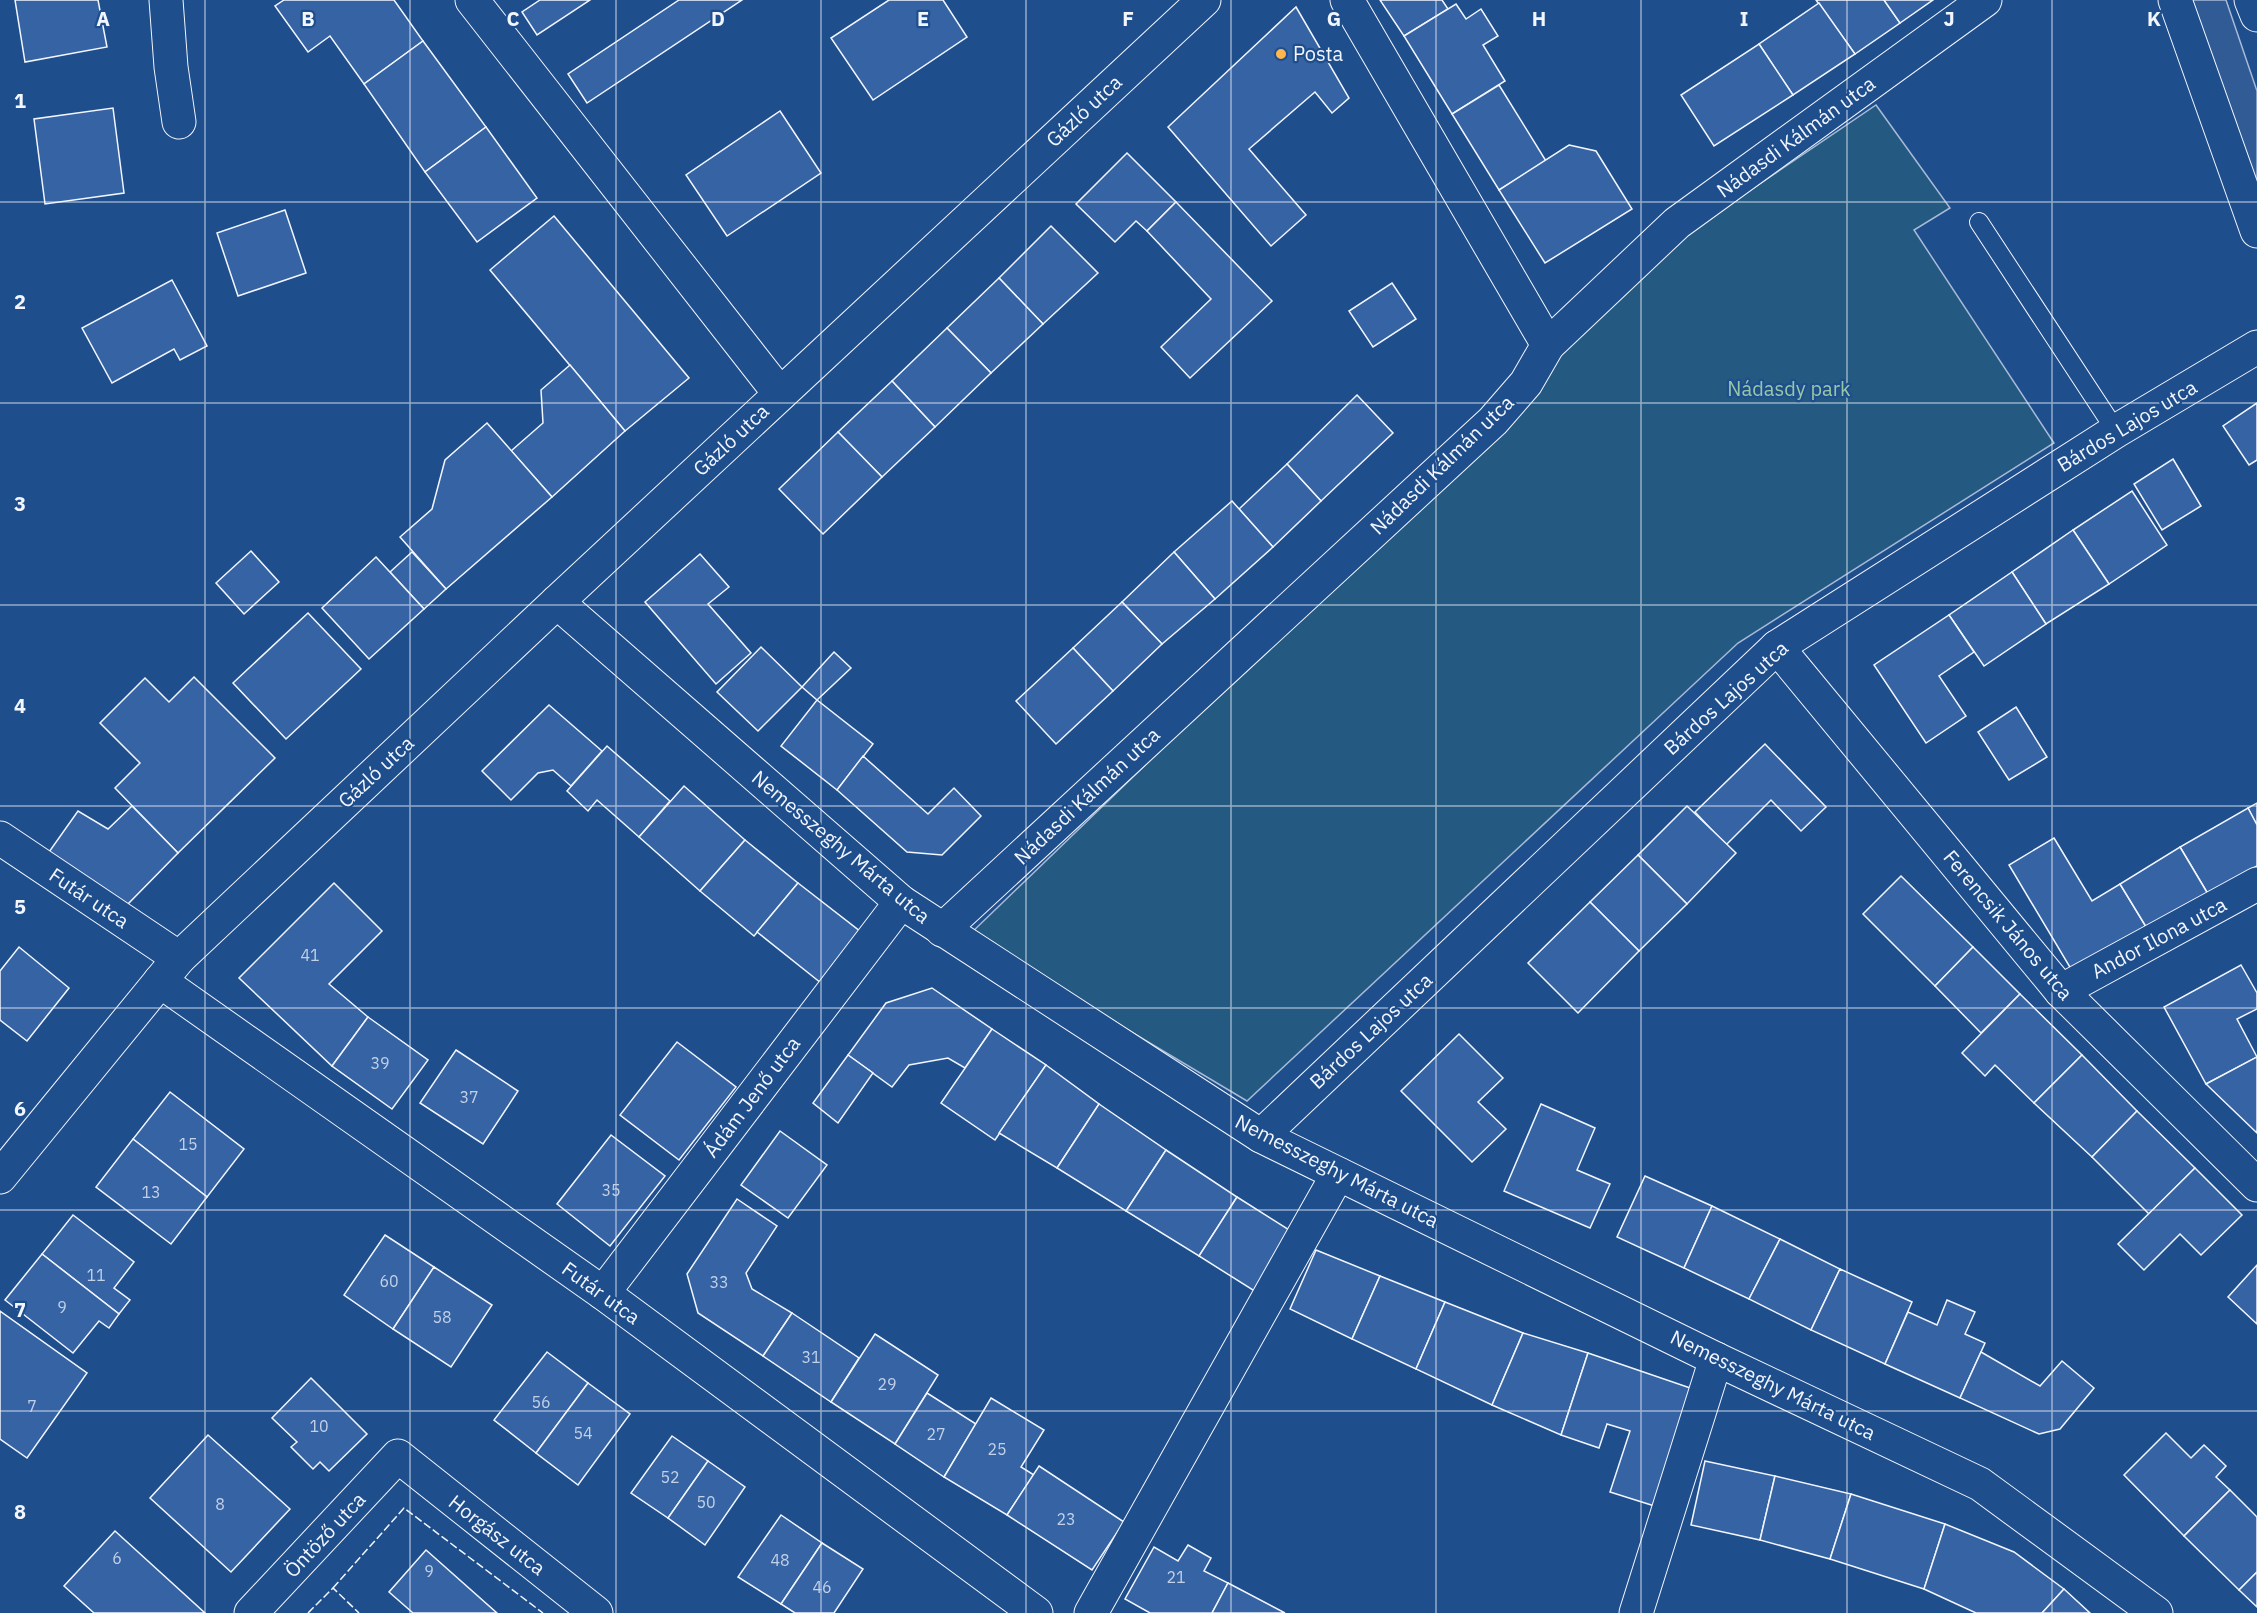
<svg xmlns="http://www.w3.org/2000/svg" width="2257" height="1613" font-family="'IBM Plex Sans',sans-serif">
  <rect width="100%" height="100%" fill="#1f4e8c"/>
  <path fill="#245a82" stroke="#a8bbd7" stroke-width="1.5" d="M1876,105L1950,208L1914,230L2054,443L1738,643L1247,1101L969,935L1527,397L1587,301Z"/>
  <path fill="#305b95" stroke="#a8bbd7" stroke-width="1.5" d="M2177,0H2226L2257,91V216Z"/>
  <g fill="#3563a3" stroke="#f2f6ff" stroke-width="1.5">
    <path d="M15,0H98L107,47L25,62Z"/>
    <path d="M284,0H394L423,41L364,84L330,36L308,52L275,6Z"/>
    <path d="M540,0H590L537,35L522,12Z"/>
    <path d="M679,0H742L587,103L568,74Z"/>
    <path d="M889,0H943L967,37L873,100L831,38Z"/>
    <path d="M1380,0H1442L1448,9L1404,36Z"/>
    <path d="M1816,0H1884L1900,23L1855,54Z"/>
    <path d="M1884,0H1933L1900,23Z"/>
    <path d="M1819,3L1855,54L1793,95L1759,44Z"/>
    <path d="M1456,4L1466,19L1481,9L1498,36L1483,45L1505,81L1452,114L1404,36Z"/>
    <path d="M1296,7L1349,98L1332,113L1315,92L1249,149L1306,215L1271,246L1168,127Z"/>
    <path d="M423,41L486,127L425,172L364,84Z"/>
    <path d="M1759,44L1793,95L1714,146L1681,95Z"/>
    <path d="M1499,85L1546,161L1499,190L1452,114Z"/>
    <path d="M113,108L124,193L45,204L34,119Z"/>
    <path d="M780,111L821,173L727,236L686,175Z"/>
    <path d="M486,127L537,198L477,242L425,172Z"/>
    <path d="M1569,145L1596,151L1632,209L1545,263L1499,190Z"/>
    <path d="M1127,153L1176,202L1147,231L1136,221L1115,242L1076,204Z"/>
    <path d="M1176,202L1272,301L1190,378L1161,347L1211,299L1147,231Z"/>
    <path d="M285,210L306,273L238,296L217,233Z"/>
    <path d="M554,216L689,378L625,431L490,270Z"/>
    <path d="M1051,226L1098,273L1043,324L999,278Z"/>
    <path d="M999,278L1043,324L991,373L947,328Z"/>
    <path d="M172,280L207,346L180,360L174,349L112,383L82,328Z"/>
    <path d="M1392,283L1416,319L1373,347L1349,311Z"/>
    <path d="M947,328L991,373L935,427L892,381Z"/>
    <path d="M570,365L625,431L552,497L511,451L543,423L541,390Z"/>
    <path d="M892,381L935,427L882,477L838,432Z"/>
    <path d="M1357,395L1393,433L1321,501L1287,464Z"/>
    <path d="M2257,403V460L2249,465L2223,426Z"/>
    <path d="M487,423L552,497L446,589L400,537L432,509L445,460Z"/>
    <path d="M838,432L882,477L823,534L779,489Z"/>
    <path d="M2173,459L2201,506L2162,530L2134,484Z"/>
    <path d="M1287,464L1321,501L1273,547L1239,509Z"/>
    <path d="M2132,491L2167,545L2109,584L2073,530Z"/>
    <path d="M1232,501L1273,547L1215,599L1174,552Z"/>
    <path d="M2073,530L2109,584L2046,624L2012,572Z"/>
    <path d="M251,551L279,582L244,614L216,583Z"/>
    <path d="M412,552L446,589L424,609L390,572Z"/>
    <path d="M1174,552L1215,599L1162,644L1122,602Z"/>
    <path d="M700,554L729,587L708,604L751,653L716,684L645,602Z"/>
    <path d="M376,557L424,609L369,659L322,608Z"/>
    <path d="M2012,572L2046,624L1984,666L1949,615Z"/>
    <path d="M1122,602L1162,644L1113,691L1073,648Z"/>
    <path d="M308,613L361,669L286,739L233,683Z"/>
    <path d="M1949,615L1974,652L1939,676L1966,716L1926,743L1874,665Z"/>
    <path d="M761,647L802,687L758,731L717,692Z"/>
    <path d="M1073,648L1113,691L1056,744L1016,701Z"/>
    <path d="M834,652L851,668L817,700L802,687Z"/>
    <path d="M194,677L275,758L178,853L115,788L140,763L100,723L145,678L169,702Z"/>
    <path d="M817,700L873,744L837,790L781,746Z"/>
    <path d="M549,705L602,751L571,786L553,770L538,773L511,800L482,771Z"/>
    <path d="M2016,707L2047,757L2009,780L1978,732Z"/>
    <path d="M1765,744L1826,807L1801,831L1771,800L1726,845L1695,812Z"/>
    <path d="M607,746L670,801L639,837L597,800L588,811L567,791Z"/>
    <path d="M863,756L928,814L954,788L981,816L942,855L907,852L837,790Z"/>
    <path d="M684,786L745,840L700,891L639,837Z"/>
    <path d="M2257,803V825L2248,808Z"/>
    <path d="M132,806L178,853L126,906L49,852L78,811L108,829Z"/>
    <path d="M1687,806L1736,853L1687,904L1638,855Z"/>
    <path d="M2248,808L2257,825V866L2208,894L2180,847Z"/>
    <path d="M2054,838L2092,901L2120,884L2148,930L2074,974L2009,865Z"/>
    <path d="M745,840L798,883L754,936L700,891Z"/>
    <path d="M2180,847L2208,894L2148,930L2120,884Z"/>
    <path d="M1638,855L1687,904L1639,951L1590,902Z"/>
    <path d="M1901,876L1973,947L1935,986L1863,914Z"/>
    <path d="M334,883L382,931L329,984L368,1017L332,1066L239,978Z"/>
    <path d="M798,883L861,932L821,983L757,932Z"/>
    <path d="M1590,902L1639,951L1578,1013L1528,963Z"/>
    <path d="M19,947L69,988L27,1041L0,1020V971Z"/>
    <path d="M1973,947L2020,994L1981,1033L1935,986Z"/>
    <path d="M2241,965L2257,993V1009L2237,1019L2257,1057L2206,1084L2164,1007Z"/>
    <path d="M932,988L992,1029L965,1068L948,1058L909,1065L892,1087L848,1055L886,1003Z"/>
    <path d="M2020,994L2082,1055L2034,1103L1995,1065L1985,1076L1962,1053Z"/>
    <path d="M368,1017L428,1060L392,1109L332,1066Z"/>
    <path d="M992,1029L1046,1065L995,1140L941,1103Z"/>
    <path d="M1459,1034L1503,1078L1478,1102L1506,1129L1472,1162L1401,1091Z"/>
    <path d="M677,1042L736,1087L679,1160L620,1115Z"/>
    <path d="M456,1050L518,1091L483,1144L420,1103Z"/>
    <path d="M848,1055L873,1073L838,1123L813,1103Z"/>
    <path d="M2082,1055L2137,1111L2092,1157L2034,1103Z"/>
    <path d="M2257,1057V1133L2206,1084Z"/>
    <path d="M1046,1065L1099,1104L1057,1168L999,1133Z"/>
    <path d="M170,1092L244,1149L207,1197L133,1139Z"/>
    <path d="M1099,1104L1166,1150L1126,1211L1057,1168Z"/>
    <path d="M1541,1104L1595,1128L1577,1170L1610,1184L1590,1228L1504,1191Z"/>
    <path d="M2137,1111L2195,1168L2149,1214L2092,1157Z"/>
    <path d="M780,1131L827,1165L788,1218L741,1185Z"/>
    <path d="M611,1135L665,1176L610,1246L557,1204Z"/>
    <path d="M133,1139L207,1197L171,1244L96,1187Z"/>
    <path d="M1166,1150L1237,1197L1199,1256L1126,1211Z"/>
    <path d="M2195,1168L2242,1215L2201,1255L2180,1234L2144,1270L2118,1244Z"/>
    <path d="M1645,1176L1712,1206L1684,1268L1617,1237Z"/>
    <path d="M1237,1197L1302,1238L1264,1297L1199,1256Z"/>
    <path d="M737,1199L777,1226L746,1273L752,1289L792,1313L763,1356L698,1313L687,1274Z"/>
    <path d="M1712,1206L1780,1239L1749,1299L1684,1268Z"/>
    <path d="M73,1215L134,1262L114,1288L130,1300L119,1314L42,1254Z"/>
    <path d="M385,1235L434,1267L393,1329L344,1295Z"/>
    <path d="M1780,1239L1840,1269L1811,1330L1749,1299Z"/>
    <path d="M1316,1250L1380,1276L1352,1339L1290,1309Z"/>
    <path d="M42,1254L119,1314L109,1328L99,1321L73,1353L5,1300Z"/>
    <path d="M2257,1265V1324L2228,1297Z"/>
    <path d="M434,1267L492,1305L451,1367L393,1329Z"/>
    <path d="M1840,1269L1912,1302L1885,1364L1811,1330Z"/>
    <path d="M1380,1276L1445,1302L1416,1369L1352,1339Z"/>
    <path d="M1947,1300L1975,1312L1965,1334L1985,1343L1960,1398L1885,1364L1908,1312L1937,1325Z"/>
    <path d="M1445,1302L1523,1333L1492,1405L1416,1369Z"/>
    <path d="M0,1311L87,1373L27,1458L0,1439Z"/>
    <path d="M792,1313L859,1358L831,1402L763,1356Z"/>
    <path d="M1523,1333L1588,1353L1561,1435L1492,1405Z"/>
    <path d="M875,1334L938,1375L895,1444L831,1402Z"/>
    <path d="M547,1352L588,1383L536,1453L494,1420Z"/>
    <path d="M1981,1352L2040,1386L2062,1361L2094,1388L2060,1429L2039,1434L1960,1398Z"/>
    <path d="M1588,1353L1699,1391L1664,1509L1610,1492L1630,1431L1607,1424L1599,1448L1561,1435Z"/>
    <path d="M311,1378L367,1434L329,1471L320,1462L313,1469L291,1447L297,1442L272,1418Z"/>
    <path d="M588,1383L630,1414L578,1485L536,1453Z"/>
    <path d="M927,1393L976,1424L944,1477L895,1444Z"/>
    <path d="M991,1398L1044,1430L1021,1467L1034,1475L1007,1515L944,1477Z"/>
    <path d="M2166,1433L2191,1458L2204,1445L2226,1466L2216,1477L2230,1490L2184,1536L2124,1475Z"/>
    <path d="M208,1435L290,1509L231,1572L150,1498Z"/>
    <path d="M672,1436L708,1461L668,1518L631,1493Z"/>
    <path d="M708,1461L745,1487L705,1545L668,1518Z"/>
    <path d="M1705,1461L1775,1476L1760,1540L1691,1525Z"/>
    <path d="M1039,1466L1124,1522L1092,1570L1007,1515Z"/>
    <path d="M1775,1476L1851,1494L1830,1559L1760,1540Z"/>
    <path d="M2230,1490L2257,1517V1572L2239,1590L2184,1536Z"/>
    <path d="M1851,1494L1945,1524L1924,1589L1830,1559Z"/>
    <path d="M781,1515L822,1543L781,1604L738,1577Z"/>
    <path d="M1945,1524L2014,1552L2064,1589L2042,1613H1976L1924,1589Z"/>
    <path d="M115,1531L205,1613H94L64,1586Z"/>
    <path d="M822,1543L863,1569L834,1613H795L781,1604Z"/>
    <path d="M1188,1545L1211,1558L1204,1571L1228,1583L1212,1613H1150L1125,1599L1154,1547L1178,1561Z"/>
    <path d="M426,1550L497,1613H413L389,1592Z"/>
    <path d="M2257,1572V1607L2239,1590Z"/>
    <path d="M1228,1583L1285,1613H1212Z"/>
    <path d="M2064,1589L2090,1613H2042Z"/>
  </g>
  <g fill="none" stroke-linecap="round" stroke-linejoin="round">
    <defs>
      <path id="lane" d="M1979,222L2116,431"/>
      <g id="street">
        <path d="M166,0L171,67L179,122"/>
        <path d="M472,0L780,394"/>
        <path d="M1347,0L1548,345"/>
        <path d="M2175,0L2257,231"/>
        <path d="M557,602L901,902L1261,1136L1716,1359L1980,1484L2156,1613"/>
        <path d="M1777,647L2061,991L2257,1185"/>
        <path d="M0,838L179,958"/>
        <path d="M942,930L1493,421L1526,383L1548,345L1677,223L1985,0"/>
        <path d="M160,981L603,1293L1036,1613"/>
        <path d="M2061,991L2257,884"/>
        <path d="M1261,1136L1777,647L2116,431L2257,347"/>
        <path d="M603,1293L901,902"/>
        <path d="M251,1613L398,1456L596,1613"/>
        <path d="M1091,1613L1338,1174"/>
        <path d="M1636,1613L1716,1359"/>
      </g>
      <g id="secondary">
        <path d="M2251,0L2257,15"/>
        <path d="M0,1177L179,958L557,602L1204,0"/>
      </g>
    </defs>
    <use href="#lane" stroke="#f2f6ff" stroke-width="20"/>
    <use href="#street" stroke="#f2f6ff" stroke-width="35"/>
    <use href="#secondary" stroke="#f2f6ff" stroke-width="35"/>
    <use href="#lane" stroke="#1f4e8c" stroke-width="18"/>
    <use href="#street" stroke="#1f4e8c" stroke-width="33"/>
    <use href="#secondary" stroke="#1f4e8c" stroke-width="33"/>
    <g stroke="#f2f6ff" stroke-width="1.5" stroke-dasharray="8 3" stroke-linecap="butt">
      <path d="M333,1588L404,1508L543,1613"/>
      <path d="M308,1613L333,1588L359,1613"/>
    </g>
  </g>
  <path fill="none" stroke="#f2f6ff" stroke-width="1.5" stroke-opacity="0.55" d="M205,0V1613M410,0V1613M616,0V1613M821,0V1613M1026,0V1613M1231,0V1613M1436,0V1613M1641,0V1613M1847,0V1613M2052,0V1613M0,202H2257M0,403H2257M0,605H2257M0,806H2257M0,1008H2257M0,1210H2257M0,1411H2257"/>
  <circle fill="#ffb74d" stroke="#1f4e8c" stroke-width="2" cx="1281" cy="54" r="6"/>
  <g text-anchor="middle" stroke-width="4.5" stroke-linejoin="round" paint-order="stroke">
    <g font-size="16" fill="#c3d1e8">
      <text x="310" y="961">41</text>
      <text x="380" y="1069">39</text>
      <text x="469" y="1103">37</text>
      <text x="188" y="1150">15</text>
      <text x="611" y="1196">35</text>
      <text x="151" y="1198">13</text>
      <text x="96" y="1281">11</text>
      <text x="389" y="1287">60</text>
      <text x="719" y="1288">33</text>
      <text x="62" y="1313">9</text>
      <text x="442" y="1323">58</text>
      <text x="811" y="1363">31</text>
      <text x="887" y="1390">29</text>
      <text x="541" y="1408">56</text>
      <text x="32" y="1412">7</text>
      <text x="319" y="1432">10</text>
      <text x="583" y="1439">54</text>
      <text x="936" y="1440">27</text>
      <text x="997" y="1455">25</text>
      <text x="670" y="1483">52</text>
      <text x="706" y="1508">50</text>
      <text x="220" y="1510">8</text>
      <text x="1066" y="1525">23</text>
      <text x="117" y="1564">6</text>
      <text x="780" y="1566">48</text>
      <text x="429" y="1577">9</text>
      <text x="1176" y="1583">21</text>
      <text x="822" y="1593">46</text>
    </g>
    <g font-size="20" fill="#f2f6ff" stroke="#1f4e8c" text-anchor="start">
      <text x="1293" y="61">Posta</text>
    </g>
    <g font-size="20" fill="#f2f6ff" stroke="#1f4e8c">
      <text transform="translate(1084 111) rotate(-43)" y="7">Gázló utca</text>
      <text transform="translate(1796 137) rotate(-36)" y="7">Nádasdi Kálmán utca</text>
      <text transform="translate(2127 426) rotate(-31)" y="7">Bárdos Lajos utca</text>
      <text transform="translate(731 440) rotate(-43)" y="7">Gázló utca</text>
      <text transform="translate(1442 465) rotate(-44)" y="7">Nádasdi Kálmán utca</text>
      <text transform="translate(1726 698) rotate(-42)" y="7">Bárdos Lajos utca</text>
      <text transform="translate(376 772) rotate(-43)" y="7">Gázló utca</text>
      <text transform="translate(1087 796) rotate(-43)" y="7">Nádasdi Kálmán utca</text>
      <text transform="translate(841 847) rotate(40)" y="7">Nemesszeghy Márta utca</text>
      <text transform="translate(89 898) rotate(34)" y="7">Futár utca</text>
      <text transform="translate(2008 925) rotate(50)" y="7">Ferencsik János utca</text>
      <text transform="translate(2159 938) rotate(-28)" y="7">Andor Ilona utca</text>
      <text transform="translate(1371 1031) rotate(-43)" y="7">Bárdos Lajos utca</text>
      <text transform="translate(752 1097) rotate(-53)" y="7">Ádám Jenő utca</text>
      <text transform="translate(1337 1171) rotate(27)" y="7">Nemesszeghy Márta utca</text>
      <text transform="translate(601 1293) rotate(36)" y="7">Futár utca</text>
      <text transform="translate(1773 1385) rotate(26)" y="7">Nemesszeghy Márta utca</text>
      <text transform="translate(325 1535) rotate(-47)" y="7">Öntöző utca</text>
      <text transform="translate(497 1535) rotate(38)" y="7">Horgász utca</text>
    </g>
    <g font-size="20" fill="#97c8a6" stroke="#1f4e8c">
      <text x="1789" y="396">Nádasdy park</text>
    </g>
  </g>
  <g font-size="20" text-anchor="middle" font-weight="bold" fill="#f2f6ff" stroke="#1f4e8c" stroke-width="4.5" stroke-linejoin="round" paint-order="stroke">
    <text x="103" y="26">A</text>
    <text x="308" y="26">B</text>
    <text x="513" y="26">C</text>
    <text x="718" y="26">D</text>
    <text x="923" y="26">E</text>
    <text x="1128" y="26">F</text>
    <text x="1334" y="26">G</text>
    <text x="1539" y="26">H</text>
    <text x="1744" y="26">I</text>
    <text x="1949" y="26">J</text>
    <text x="2154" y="26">K</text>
    <text x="20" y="108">1</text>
    <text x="20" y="309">2</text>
    <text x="20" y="511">3</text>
    <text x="20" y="713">4</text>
    <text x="20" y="914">5</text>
    <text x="20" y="1116">6</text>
    <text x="20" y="1317">7</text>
    <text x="20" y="1519">8</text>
  </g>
</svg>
